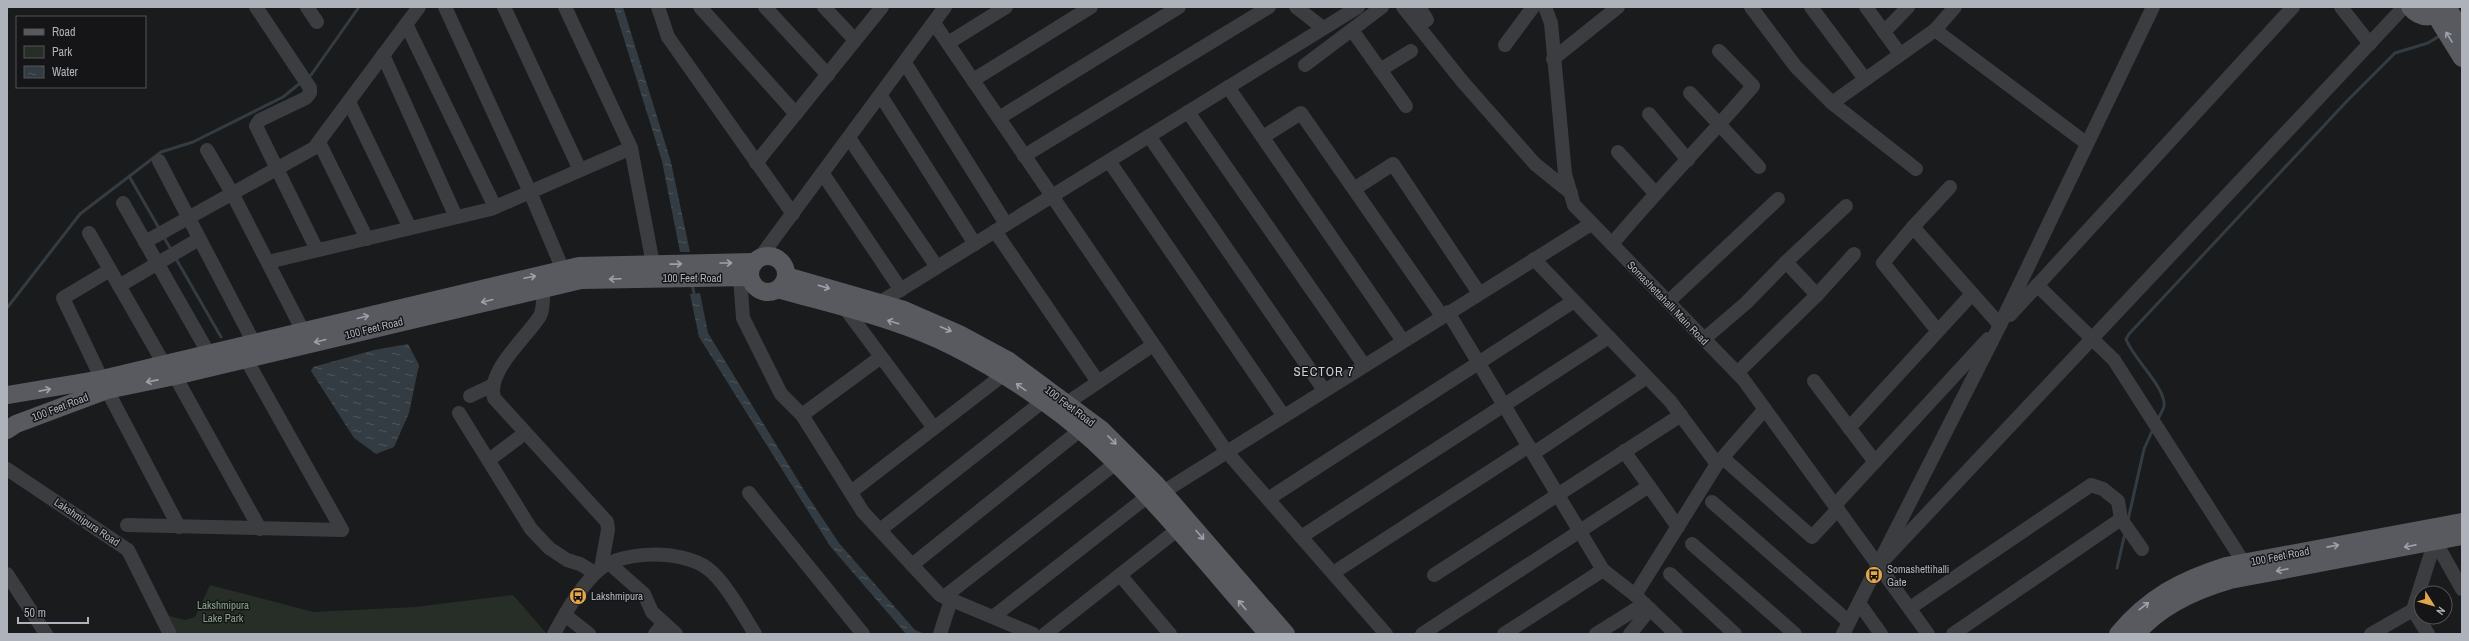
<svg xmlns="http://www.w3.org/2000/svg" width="2469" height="641" font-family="'Archivo Narrow',sans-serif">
  <defs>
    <pattern id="water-ripples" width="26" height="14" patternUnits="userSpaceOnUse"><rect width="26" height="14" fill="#333c42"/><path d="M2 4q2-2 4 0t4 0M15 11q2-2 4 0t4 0" fill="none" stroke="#4e565b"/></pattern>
  </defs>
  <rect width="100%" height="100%" fill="#1a1b1c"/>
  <path fill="#272e27" d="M210,585L314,612L415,607L513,595L547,634H178L169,616L185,620L195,617Z"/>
  <g fill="url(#water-ripples)">
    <path d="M614,7H623L671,162L690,252H680L662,161Z"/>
    <path d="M700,293L708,333L807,495L839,543L915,630L925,634H906L830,546L699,337L690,294Z"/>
    <path d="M408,344L419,365L409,413L394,447L376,454L354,438L311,371L313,367L374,350Z"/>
  </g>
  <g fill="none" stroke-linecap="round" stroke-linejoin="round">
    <g stroke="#333c42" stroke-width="3">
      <path d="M311,75L359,7"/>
      <path d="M129,176L160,230"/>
      <path d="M163,236L172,251"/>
      <path d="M175,257L221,337"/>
      <path d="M692,284L695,298"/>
      <path d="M7,308L80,214L161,152L193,142L283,97L299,84"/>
      <path d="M2157,421C2159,416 2163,411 2164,406C2166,387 2133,359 2126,339L2129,334L2347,101L2395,53L2428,43L2441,35"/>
      <path d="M2128,520L2144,449L2153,429"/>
      <path d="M2117,568L2125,533"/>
    </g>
    <g stroke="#3c3d41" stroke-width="14">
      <path d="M256,7L310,88V93L306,98L260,120L256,126L317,250"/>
      <path d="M307,7L317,22"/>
      <path d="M445,7L530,192L563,270"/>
      <path d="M504,7L580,170"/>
      <path d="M565,7L631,148L653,264"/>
      <path d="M658,7L668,37L793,214"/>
      <path d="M700,7L796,114"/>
      <path d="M765,7L828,75"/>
      <path d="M824,7L855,40"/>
      <path d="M1296,7L1323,28"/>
      <path d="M1403,7L1462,81L1535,164L1571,193"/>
      <path d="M1419,7L1427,20"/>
      <path d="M1545,7L1551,23L1565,174L1574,205L1743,379L1928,634"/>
      <path d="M1751,7L1796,67L1832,103L1916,169"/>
      <path d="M1811,7L1865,79"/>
      <path d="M1866,7L1900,54"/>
      <path d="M2341,7L2370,44"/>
      <path d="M934,23L1226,451L1386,634"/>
      <path d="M406,24L495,207"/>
      <path d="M1352,30L1406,106"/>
      <path d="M1935,30L2086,143"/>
      <path d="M1884,32L1908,7"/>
      <path d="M948,43L1006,7"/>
      <path d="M1505,45L1533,7"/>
      <path d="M383,55L456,217"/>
      <path d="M1553,59L1618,7"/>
      <path d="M905,63L1006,224"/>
      <path d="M1305,65L1382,7"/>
      <path d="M1380,70L1411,51"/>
      <path d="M973,80L1091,7"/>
      <path d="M1228,87L1403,341"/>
      <path d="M1690,93L1759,167"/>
      <path d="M881,96L975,244"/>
      <path d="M349,102L410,228"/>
      <path d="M1832,103L1935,30L1955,7"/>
      <path d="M1188,112L1364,365"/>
      <path d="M1649,114L1688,160"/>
      <path d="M999,118L1179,7"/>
      <path d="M1149,136L1324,390"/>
      <path d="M1263,137L1301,113L1442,316"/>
      <path d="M849,138L937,267"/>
      <path d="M319,142L367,239"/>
      <path d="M207,150L232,193L303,331"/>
      <path d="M1618,152L1655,193"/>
      <path d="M1024,156L1269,7"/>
      <path d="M159,161L254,343"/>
      <path d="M1109,161L1283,415"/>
      <path d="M756,163L882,7"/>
      <path d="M823,174L901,290"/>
      <path d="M1354,189L1393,164L1479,293"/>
      <path d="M123,203L209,354"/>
      <path d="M1913,227L1950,187"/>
      <path d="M995,231L1098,382"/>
      <path d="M89,233L164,364"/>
      <path d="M145,242L314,148L419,7"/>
      <path d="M1612,244C1657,190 1707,140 1753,86L1719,51"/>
      <path d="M761,256L945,7"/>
      <path d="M1534,259L1670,401L1717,464"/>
      <path d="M268,262L491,209L631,148"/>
      <path d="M1786,262L1846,206"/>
      <path d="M110,270L63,298L107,390L179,527"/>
      <path d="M740,277L743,318L781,394L802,415L863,512L940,595L1033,634"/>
      <path d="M2037,285L2114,360L2244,563"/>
      <path d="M119,286L199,239"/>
      <path d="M543,288C543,296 544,309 540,316C527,337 486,371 494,398L607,522L608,530L601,568"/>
      <path d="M1817,295L1854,254"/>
      <path d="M1668,302L1778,199"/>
      <path d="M879,303L1358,7"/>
      <path d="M845,308L934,428"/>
      <path d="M1448,312L1603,570L1635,595L1676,634"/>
      <path d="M2010,315L2293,7"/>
      <path d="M1933,325L1883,263L1913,227L2000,325"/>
      <path d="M1704,339L1746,303L1786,262L1817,295L1737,373"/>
      <path d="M246,359L342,530"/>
      <path d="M175,376L260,529"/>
      <path d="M1814,381L1875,462"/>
      <path d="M470,396L491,386"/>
      <path d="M1067,403L1153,345"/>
      <path d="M459,413L531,529L549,548L567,560L580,564L595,573"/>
      <path d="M802,415L881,357"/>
      <path d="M1849,428L1972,294"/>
      <path d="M1624,451L1678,527"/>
      <path d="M1534,453L1647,377"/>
      <path d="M1723,458L1812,537L1838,509"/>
      <path d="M489,460L525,433"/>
      <path d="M7,469L128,550L170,634"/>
      <path d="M851,492L1003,375"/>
      <path d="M1163,492L1591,224"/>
      <path d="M749,493L863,634"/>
      <path d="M1268,499L1574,301"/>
      <path d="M1712,502L1849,622"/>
      <path d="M1835,505L1988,339"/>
      <path d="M127,525L342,530"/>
      <path d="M880,530L1042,402"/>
      <path d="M1301,537L1609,337"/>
      <path d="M2435,541L2462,589"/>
      <path d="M1692,544L1795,634"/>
      <path d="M610,564L644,594L652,612L676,634"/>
      <path d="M912,565L1079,431"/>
      <path d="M1879,565L2404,7"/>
      <path d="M1333,573L1529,446"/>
      <path d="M7,574L46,634"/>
      <path d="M1670,574L1735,634"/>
      <path d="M1120,575L1170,634"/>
      <path d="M1434,575L1681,415"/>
      <path d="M1635,595L1717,464L1765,409"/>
      <path d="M944,597L1116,463"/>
      <path d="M1859,603L1881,634"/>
      <path d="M1910,608L2091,485L2103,489L2118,501L2121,519"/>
      <path d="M2413,610L2428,634"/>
      <path d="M565,615L589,634"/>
      <path d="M993,617L1148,496"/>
      <path d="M554,634C565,613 581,585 600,569C624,550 682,550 707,568C724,580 744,616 755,634"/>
      <path d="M655,634L664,623"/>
      <path d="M940,634L951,600"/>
      <path d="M1045,634L1177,530"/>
      <path d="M1422,634L1649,486"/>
      <path d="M1504,634L1603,570"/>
      <path d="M1596,634L1644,604"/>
      <path d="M1630,634L1650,609"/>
      <path d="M1843,634L2000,325L2153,7"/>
      <path d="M1953,634L2121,519L2142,549"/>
      <path d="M2371,634L2413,610L2435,541"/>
    </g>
    <g stroke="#585a60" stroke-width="18">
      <path d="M2410,7C2420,20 2437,19 2447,7"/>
      <path d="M2447,7L2462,31"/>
      <path d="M2436,16L2462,58"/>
      <circle cx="768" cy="274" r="18"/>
      <path d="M786,276L904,310L959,334L1009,361L1102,430L1155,483L1286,634"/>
      <path d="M778,289C837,306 899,319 954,347C1001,371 1055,406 1094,442C1157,501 1211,569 1268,634"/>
      <path d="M7,395L102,379L579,266L754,262"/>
      <path d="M7,430L16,424L107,390L175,376L581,280L750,277"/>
      <path d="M2118,634C2148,598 2181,580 2226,566L2462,522"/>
      <path d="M2136,634C2160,606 2195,590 2230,580L2462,536"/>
    </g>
  </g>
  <defs><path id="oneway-shaft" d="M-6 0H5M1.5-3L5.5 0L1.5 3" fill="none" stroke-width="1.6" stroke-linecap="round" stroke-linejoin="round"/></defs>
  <g stroke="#9da1a9">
    <use href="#oneway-shaft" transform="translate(2449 37) rotate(-122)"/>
    <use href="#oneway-shaft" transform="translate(726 263)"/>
    <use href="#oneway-shaft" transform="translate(676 264) rotate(-1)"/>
    <use href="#oneway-shaft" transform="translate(530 277) rotate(-12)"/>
    <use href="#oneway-shaft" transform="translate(615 279) rotate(178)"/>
    <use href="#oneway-shaft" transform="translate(824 287) rotate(16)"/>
    <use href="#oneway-shaft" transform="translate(487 301) rotate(166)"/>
    <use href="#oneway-shaft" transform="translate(363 317) rotate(-14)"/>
    <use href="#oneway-shaft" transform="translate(893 322) rotate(-163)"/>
    <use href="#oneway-shaft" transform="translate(946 329) rotate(23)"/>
    <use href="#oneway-shaft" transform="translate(320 341) rotate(166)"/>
    <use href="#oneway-shaft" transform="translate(152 381) rotate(169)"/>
    <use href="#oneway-shaft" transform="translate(1021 387) rotate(-144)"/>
    <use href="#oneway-shaft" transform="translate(45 390) rotate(-11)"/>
    <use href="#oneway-shaft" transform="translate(1112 440) rotate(45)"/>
    <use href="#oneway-shaft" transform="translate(1200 535) rotate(49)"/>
    <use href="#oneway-shaft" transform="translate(2333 546) rotate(-11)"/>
    <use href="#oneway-shaft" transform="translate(2410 546) rotate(169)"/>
    <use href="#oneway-shaft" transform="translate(2282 570) rotate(169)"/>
    <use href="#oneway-shaft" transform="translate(1242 605) rotate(-131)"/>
    <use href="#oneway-shaft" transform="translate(2144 606) rotate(-37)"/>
  </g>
  <defs>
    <symbol id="bus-disc" viewBox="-11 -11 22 22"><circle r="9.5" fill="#e2a74c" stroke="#151517"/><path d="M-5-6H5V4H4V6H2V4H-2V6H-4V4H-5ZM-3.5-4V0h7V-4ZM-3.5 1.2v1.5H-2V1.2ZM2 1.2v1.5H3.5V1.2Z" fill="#111"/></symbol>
  </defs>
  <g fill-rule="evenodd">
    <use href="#bus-disc" x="1864" y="565" width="20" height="20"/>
    <use href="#bus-disc" x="568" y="586" width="20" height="20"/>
  </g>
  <g text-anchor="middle" stroke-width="3" stroke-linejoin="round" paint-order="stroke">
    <g font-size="11" fill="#aeb3bb" stroke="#151517">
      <text x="692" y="282">100 Feet Road</text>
      <text transform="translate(1668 303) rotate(46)" y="4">Somashettahalli Main Road</text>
      <text transform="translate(374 328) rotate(-14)" y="4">100 Feet Road</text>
      <text transform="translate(1070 406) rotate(37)" y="4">100 Feet Road</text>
      <text transform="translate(60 407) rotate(-21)" y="4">100 Feet Road</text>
      <text transform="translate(87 522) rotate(34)" y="4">Lakshmipura Road</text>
      <text transform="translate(2280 556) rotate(-11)" y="4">100 Feet Road</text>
    </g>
    <g font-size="11" fill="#aeb3bb" stroke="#151517" text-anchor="start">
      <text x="1887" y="573">Somashettihalli<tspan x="1887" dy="13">Gate</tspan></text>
      <text x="591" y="600">Lakshmipura</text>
    </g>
    <g font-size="11" fill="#87a487" stroke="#151517">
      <text x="223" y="609">Lakshmipura<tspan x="223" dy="13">Lake Park</tspan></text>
    </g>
    <g font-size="13" letter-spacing="1" fill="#cfd1d7" stroke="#151517">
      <text x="1324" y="376">SECTOR 7</text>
    </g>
  </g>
  <rect width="2469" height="641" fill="none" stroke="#aeb3bb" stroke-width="16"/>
  <rect x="16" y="16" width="130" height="72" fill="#151517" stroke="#525459"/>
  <rect x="24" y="29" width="20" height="6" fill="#585a60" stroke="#525459"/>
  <text x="52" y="36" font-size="12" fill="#aeb3bb">Road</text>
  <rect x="24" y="46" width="20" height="12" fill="#272e27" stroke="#525459"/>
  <text x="52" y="56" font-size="12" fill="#aeb3bb">Park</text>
  <rect x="24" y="66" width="20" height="12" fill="url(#water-ripples)" stroke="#525459"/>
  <text x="52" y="76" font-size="12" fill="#aeb3bb">Water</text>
  <g transform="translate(2433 605) rotate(127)"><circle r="19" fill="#151517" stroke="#525459"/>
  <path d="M0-3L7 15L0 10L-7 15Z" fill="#e2a74c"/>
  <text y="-6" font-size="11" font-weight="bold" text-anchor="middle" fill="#aeb3bb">N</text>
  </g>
  <path d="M18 617v6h70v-6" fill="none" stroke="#aeb3bb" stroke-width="2"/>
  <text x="24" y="617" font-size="12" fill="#aeb3bb" stroke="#151517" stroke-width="3" paint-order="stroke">50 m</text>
</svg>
